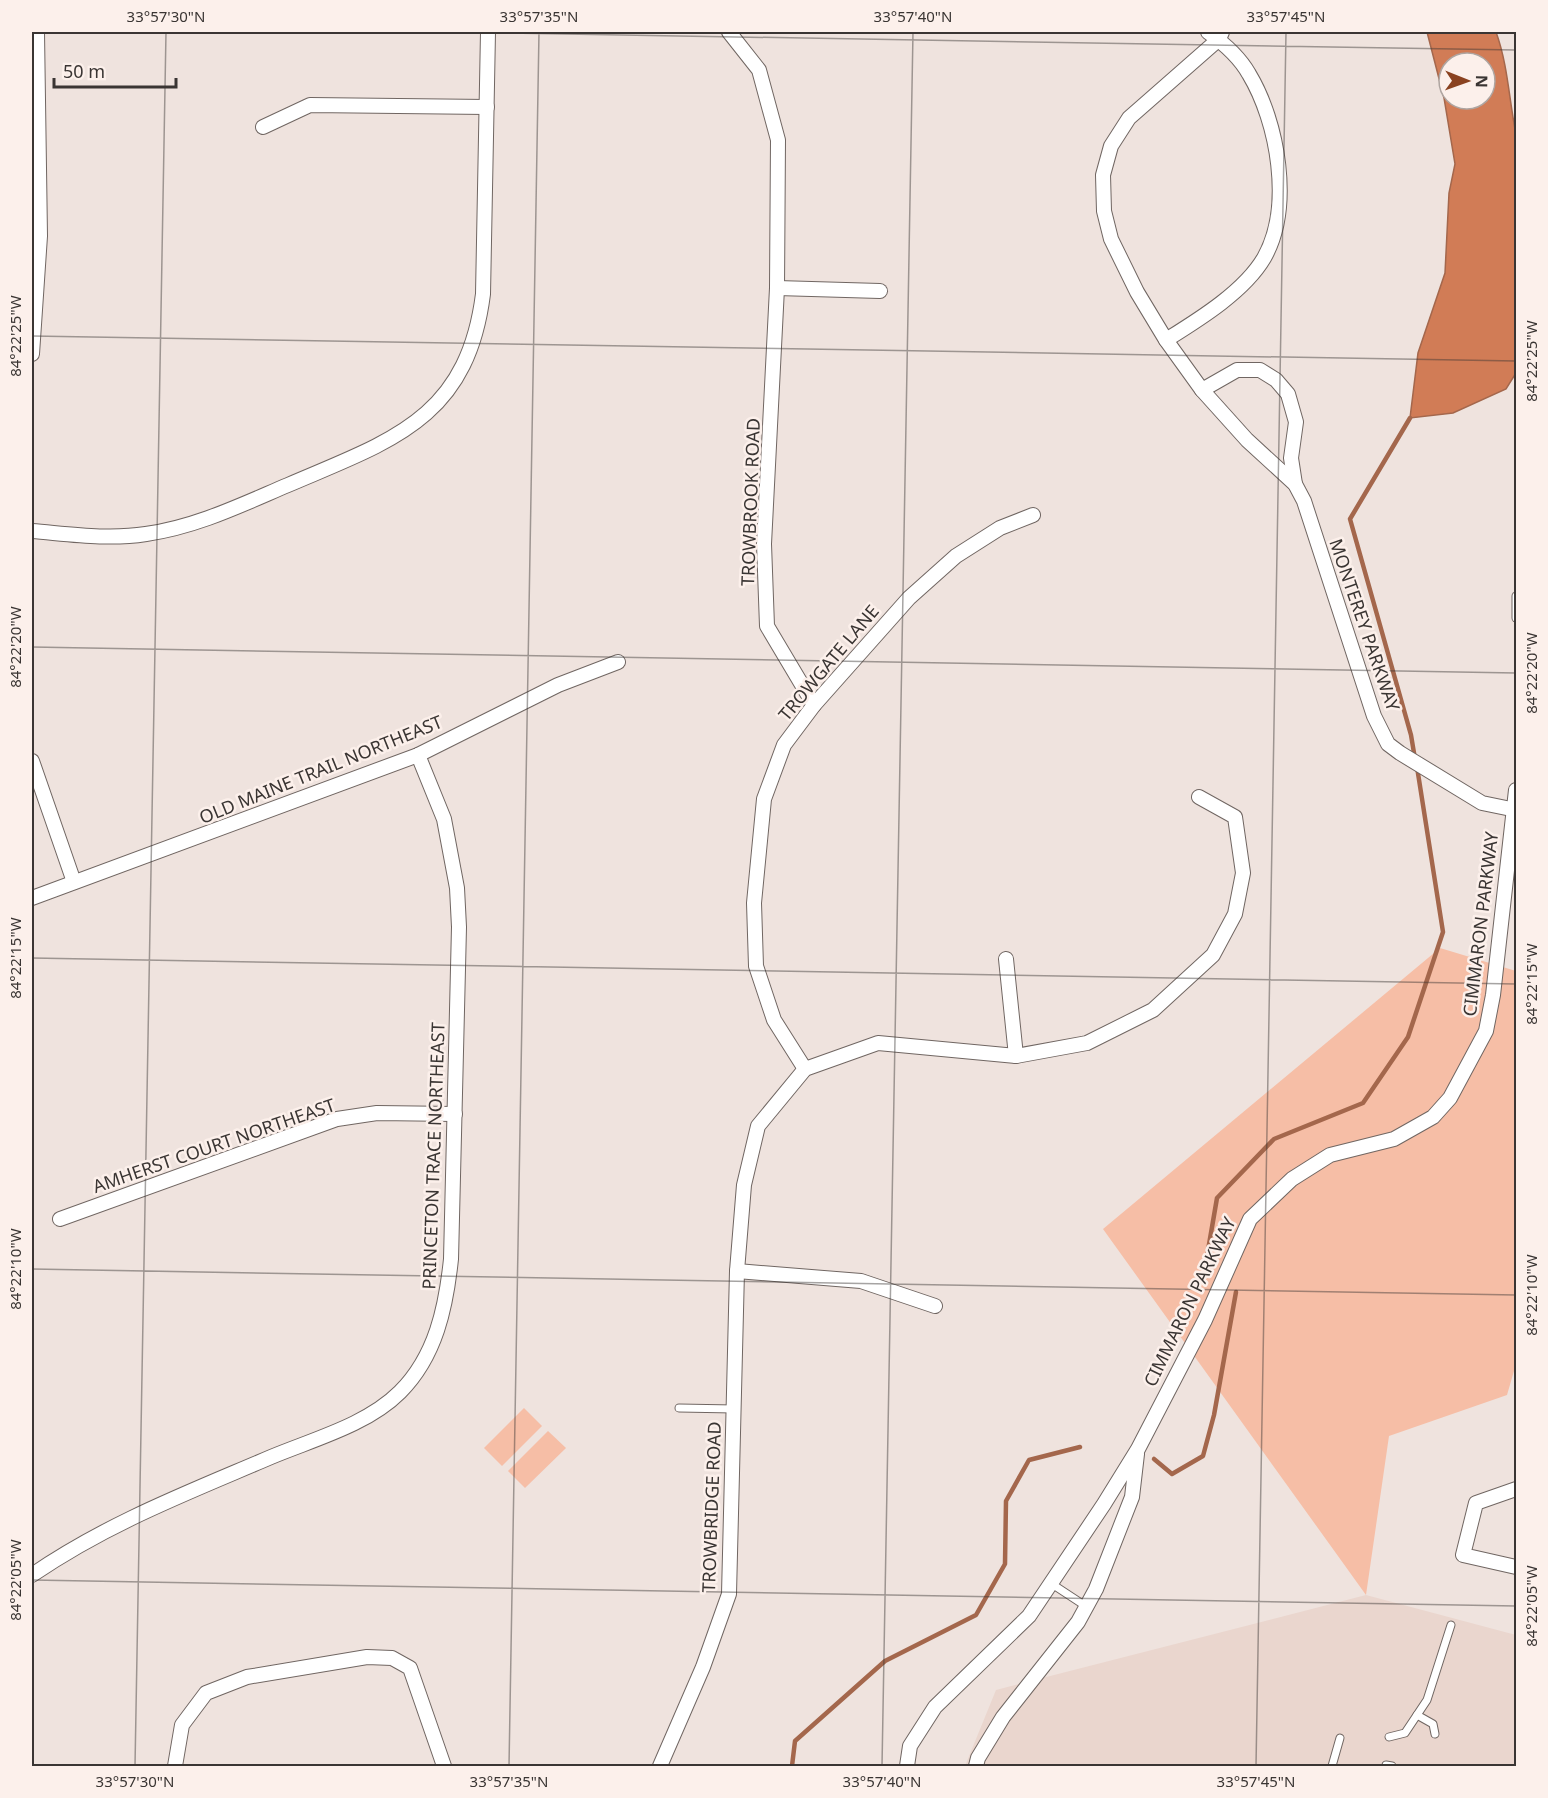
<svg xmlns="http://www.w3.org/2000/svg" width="1548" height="1798" font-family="'Noto Sans',sans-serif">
  <rect width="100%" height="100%" fill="#efe3de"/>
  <path fill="#ead6ce" d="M1366,1595L1516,1635V1766H965L996,1690Z"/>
  <g fill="#f6bea6">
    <path d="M1440,948L1516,971V1364L1507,1395L1389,1436L1366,1595L1103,1229Z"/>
    <path d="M524,1408L542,1426L502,1466L484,1448Z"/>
    <path d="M548,1431L566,1448L525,1488L508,1471Z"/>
  </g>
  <path fill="#d17c56" stroke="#a4674c" stroke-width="1.5" fill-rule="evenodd" d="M1427,32H1496C1508,65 1509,100 1516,134V373L1506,389L1453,413L1410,418L1418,353L1445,273L1449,193L1455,164L1444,98ZM1449,63H1485V99H1449Z"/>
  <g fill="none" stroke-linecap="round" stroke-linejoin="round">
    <g stroke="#a4674c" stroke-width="4.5">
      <path d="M1410,418L1350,519L1411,735L1415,759"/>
      <path d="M1206,1262L1217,1198L1274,1139L1363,1103L1408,1037L1443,932L1417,767"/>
      <path d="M1154,1459L1172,1474L1203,1456L1214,1415L1236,1292"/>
      <path d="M792,1766L795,1741L885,1661L976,1615L1005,1564L1006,1501L1029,1460L1080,1447"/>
    </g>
    <defs>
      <g id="service">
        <path d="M1516,596V618"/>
        <path d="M679,1408L734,1409"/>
        <path d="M1052,1584L1087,1607"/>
        <path d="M1417,1715L1433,1724L1435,1734"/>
        <path d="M1389,1737L1405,1733L1427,1700L1451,1625"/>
        <path d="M1386,1765L1392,1766"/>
        <path d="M1332,1766L1340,1738"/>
      </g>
      <g id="minor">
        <path d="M729,32L759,70L778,140L777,288L764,544L767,626L814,705"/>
        <path d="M1222,32L1219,39L1129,118L1111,146L1103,175L1104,211L1111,239L1137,292L1166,340L1202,390L1247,440L1295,484L1304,501L1374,716L1388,744L1400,753L1482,803L1516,810"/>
        <path d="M263,127L310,105L487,107"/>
        <path d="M777,288L880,291"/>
        <path d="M1166,340C1198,320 1244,292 1264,258C1293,207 1278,122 1249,74C1240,58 1222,42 1208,32"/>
        <path d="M32,354L40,236L37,32"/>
        <path d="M1202,390L1237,370H1260L1276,380L1288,394L1296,422L1291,458L1295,484"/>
        <path d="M32,531C69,534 108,540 146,534C196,527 241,505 288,485C390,441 467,420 483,294L488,32"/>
        <path d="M32,761L74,882"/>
        <path d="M32,898L418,755L558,685L618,662"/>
        <path d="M1006,959L1016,1056"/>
        <path d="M805,1069L774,1020L756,966L754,903L764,799L784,745L814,705L909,598L956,556L1000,528L1033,515"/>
        <path d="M60,1219L337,1119L377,1113L455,1114"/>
        <path d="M737,1271L861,1281L935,1306"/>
        <path d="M1516,1489L1476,1503L1463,1555L1516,1567"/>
        <path d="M32,1575C108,1523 187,1493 271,1457C314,1439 367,1425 400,1392C436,1356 446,1307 451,1259L459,927L457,888L444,819L418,755"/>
        <path d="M175,1766L182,1725L206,1693L247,1677L367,1657L392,1658L410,1668L444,1766"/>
        <path d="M660,1766L703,1667L729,1594L737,1271L744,1185L758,1126L805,1069L878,1043L1016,1056L1087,1043L1153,1010L1213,955L1235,914L1243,873L1235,817L1199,797"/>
        <path d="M907,1766L910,1746L935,1707L1029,1616L1104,1504L1138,1449L1205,1320L1250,1219L1292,1179L1330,1155L1394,1139L1433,1117L1450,1098L1486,1031L1493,995L1516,790"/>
        <path d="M976,1766L978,1758L1003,1717L1078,1622L1096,1589L1132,1497L1137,1454"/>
      </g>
    </defs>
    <use href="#service" stroke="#706662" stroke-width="9"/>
    <use href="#minor" stroke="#706662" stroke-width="16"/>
    <use href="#service" stroke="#fff" stroke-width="7"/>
    <use href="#minor" stroke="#fff" stroke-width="14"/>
  </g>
  <path fill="none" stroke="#3a3533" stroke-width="1.5" stroke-opacity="0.45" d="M441,32L1516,50M32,336L1516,361M32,647L1516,673M32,958L1516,984M32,1269L1516,1295M32,1580L1516,1606M135,1766L166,32M509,1766L539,32M882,1766L913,32M1256,1766L1286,32"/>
  <g text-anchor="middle" stroke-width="5" stroke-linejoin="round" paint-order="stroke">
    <g font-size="18" fill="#3a3533" stroke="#fcf0eb">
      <text transform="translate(751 502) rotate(-88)" y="6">TROWBROOK ROAD</text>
      <text transform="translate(1364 625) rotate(71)" y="6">MONTEREY PARKWAY</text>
      <text transform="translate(829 663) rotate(-50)" y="6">TROWGATE LANE</text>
      <text transform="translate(321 770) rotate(-22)" y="6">OLD MAINE TRAIL NORTHEAST</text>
      <text transform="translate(1481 924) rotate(-83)" y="6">CIMMARON PARKWAY</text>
      <text transform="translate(214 1146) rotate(-19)" y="6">AMHERST COURT NORTHEAST</text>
      <text transform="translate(434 1156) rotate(-88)" y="6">PRINCETON TRACE NORTHEAST</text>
      <text transform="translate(1190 1302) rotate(-64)" y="6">CIMMARON PARKWAY</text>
      <text transform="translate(712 1507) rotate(-88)" y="6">TROWBRIDGE ROAD</text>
    </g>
  </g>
  <rect width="1548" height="1798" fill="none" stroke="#fcf0eb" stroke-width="66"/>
  <g transform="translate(1467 81) rotate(91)"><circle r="28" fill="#fcf0eb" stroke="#aea5a1" stroke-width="1.5"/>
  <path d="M0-4.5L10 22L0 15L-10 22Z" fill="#8a4220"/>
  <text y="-9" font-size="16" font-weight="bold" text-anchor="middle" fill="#3a3533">N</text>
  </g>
  <path d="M54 78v9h122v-9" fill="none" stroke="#3a3533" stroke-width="3"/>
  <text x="63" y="78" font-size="18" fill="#3a3533" stroke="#fcf0eb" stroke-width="4.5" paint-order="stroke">50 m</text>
  <rect x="33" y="33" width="1482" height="1732" fill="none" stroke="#3a3533" stroke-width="2"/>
  <g font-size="15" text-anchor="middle" fill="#3a3533">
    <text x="166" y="22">33°57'30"N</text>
    <text x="539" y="22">33°57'35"N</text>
    <text x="913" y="22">33°57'40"N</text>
    <text x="1286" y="22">33°57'45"N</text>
    <text transform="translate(16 336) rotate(-90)" y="5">84°22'25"W</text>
    <text transform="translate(1532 361) rotate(-90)" y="5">84°22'25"W</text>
    <text transform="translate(16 647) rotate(-90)" y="5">84°22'20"W</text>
    <text transform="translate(1532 673) rotate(-90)" y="5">84°22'20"W</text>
    <text transform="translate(16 958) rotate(-90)" y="5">84°22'15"W</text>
    <text transform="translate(1532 984) rotate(-90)" y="5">84°22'15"W</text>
    <text transform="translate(16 1269) rotate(-90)" y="5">84°22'10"W</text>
    <text transform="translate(1532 1295) rotate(-90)" y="5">84°22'10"W</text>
    <text transform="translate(16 1580) rotate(-90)" y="5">84°22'05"W</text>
    <text transform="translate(1532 1606) rotate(-90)" y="5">84°22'05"W</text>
    <text x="135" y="1787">33°57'30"N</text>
    <text x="509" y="1787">33°57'35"N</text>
    <text x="882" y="1787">33°57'40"N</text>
    <text x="1256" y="1787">33°57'45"N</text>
  </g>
</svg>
